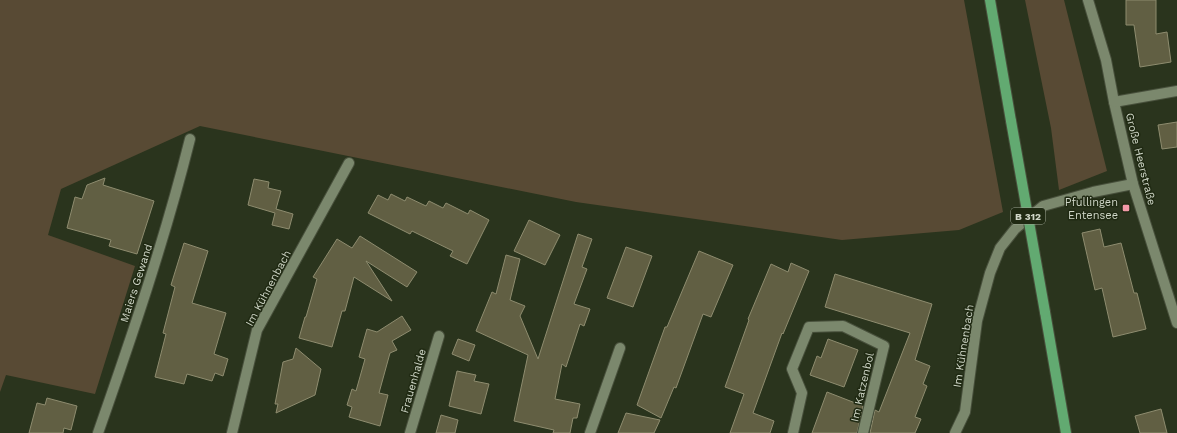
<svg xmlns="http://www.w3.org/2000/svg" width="1177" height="433" font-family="'Work Sans',sans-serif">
  <rect width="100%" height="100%" fill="#2a341d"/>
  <g fill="#584a34">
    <path d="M0,0H964L1003,212L959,230L842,240L576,202L200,126L61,189L48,235L135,266L95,394L6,375L0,392Z"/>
    <path d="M1025,0H1064L1107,171L1059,190L1051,128Z"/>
  </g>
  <g fill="#615f43" stroke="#8e8c6f">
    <path d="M1126,0H1156V34L1167,32L1171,62L1140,67L1134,25H1126Z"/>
    <path d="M1177,122V147L1162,149L1158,125Z"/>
    <path d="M105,178L103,185L154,201L137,254L109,246L111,240L67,228L75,197L82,199L87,185Z"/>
    <path d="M254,179L269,182L268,188L281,191L276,209L293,214L289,229L272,225L275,213L248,205Z"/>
    <path d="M391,194L405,201L407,197L426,206L429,201L443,208L446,203L468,214L470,210L489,220L467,264L450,256L453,251L412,231L410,234L368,213L378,195L388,200Z"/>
    <path d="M529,220L560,235L545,265L514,251Z"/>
    <path d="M1100,229L1104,247L1121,243L1134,293H1137L1146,329L1113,337L1102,288L1095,290L1082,233Z"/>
    <path d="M578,234L592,239L582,267L587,269L574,304L590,309L584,326L580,324L566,367L562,364L555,399L580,404L577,418H573L570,433H553L554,430L514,421L528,355L476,331L492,292L496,294L506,255L520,259L510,300L525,306L520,316L538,359Z"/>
    <path d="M360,236L417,272L407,287L366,261L392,301L354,277L345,311H342L332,347L299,338L305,317H306L317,279L313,277L337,239L352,248Z"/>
    <path d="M184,243L208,251L192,303L226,313L214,354L228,359L223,376L215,373L212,381L187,374L184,384L155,377L166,334L163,333L175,287L171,285Z"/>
    <path d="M626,247L652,256L633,307L607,298Z"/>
    <path d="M699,251L733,265L711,317L703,314L676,388L674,387L661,418L637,405L665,327H667Z"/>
    <path d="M791,263L809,271L783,334L782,333L753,413L774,421L770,433H730L744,394L725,387L749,320L748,319L771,264L788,272Z"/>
    <path d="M835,274L932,304L915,360L930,366L923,384L927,386L915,417L921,419L915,433H870L875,410L879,412L910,333L825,307Z"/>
    <path d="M402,316L411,330L392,341L397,350L390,353L379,393L388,395L380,426L349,417L352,407L347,405L352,389L356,391L365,359L359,357L367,329L377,332Z"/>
    <path d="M458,339L475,345L469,361L452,354Z"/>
    <path d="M828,339L858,350L844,387L810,375L817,356L821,358Z"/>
    <path d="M296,348L321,369L315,395L276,413L278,404H275L283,362L293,359Z"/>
    <path d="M457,371L476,375L474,381L489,384L481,414L449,406Z"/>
    <path d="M827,392L863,406L857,433H812Z"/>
    <path d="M47,398L77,406L71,430L64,428L63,433H29L37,403L45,405Z"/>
    <path d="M1161,409L1167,433H1140L1135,416Z"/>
    <path d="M626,413L660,420L654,433H618Z"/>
    <path d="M441,415L458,420L455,433H436Z"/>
  </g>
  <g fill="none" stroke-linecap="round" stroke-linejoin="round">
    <defs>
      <g id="minor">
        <path d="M1088,0L1106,60L1114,102L1133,184L1177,323"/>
        <path d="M1114,102L1177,91"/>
        <path d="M98,433C132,336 165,239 190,139"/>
        <path d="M232,433L257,330L349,163"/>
        <path d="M410,433L439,336"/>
        <path d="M590,433L620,348"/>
        <path d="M793,433L802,393L792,369L809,327L843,326L884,346L863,433"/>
        <path d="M955,433L965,412L977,321L990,273L1000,248L1015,229L1043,206L1093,192L1133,184"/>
      </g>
      <g id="primary">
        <path d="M990,0L1011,121"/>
        <path d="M1045,312L1066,433"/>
      </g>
    </defs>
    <use href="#minor" stroke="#48503c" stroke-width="12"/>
    <use href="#primary" stroke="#48503c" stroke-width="12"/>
    <use href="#minor" stroke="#7b886d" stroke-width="10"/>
    <use href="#primary" stroke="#62aa71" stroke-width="10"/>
    <defs>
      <path id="primary-bridge" d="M1011,121L1045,312"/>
    </defs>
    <use href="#primary-bridge" stroke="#48503c" stroke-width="12" stroke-linecap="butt"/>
    <use href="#primary-bridge" stroke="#62aa71" stroke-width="10"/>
  </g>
  <rect fill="#f39aa8" stroke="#202a13" stroke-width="1.5" x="1122" y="204" width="8" height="8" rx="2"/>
  <g text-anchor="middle" stroke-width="3" stroke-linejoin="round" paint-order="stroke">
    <rect fill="#202a13" stroke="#9ba392" stroke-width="1" x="1011" y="208" width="34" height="16" rx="3"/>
    <g font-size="10" font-weight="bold" fill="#d0d7c8">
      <text x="1028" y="220">B 312</text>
    </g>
    <g font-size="11" fill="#d0d7c8" stroke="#202a13">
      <text transform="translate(1141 159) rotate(76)" y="4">Große Heerstraße</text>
      <text transform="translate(136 283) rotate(-72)" y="4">Maiers Gewand</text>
      <text transform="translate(268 288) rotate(-62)" y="4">Im Kühnenbach</text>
      <text transform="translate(963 346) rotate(-81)" y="4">Im Kühnenbach</text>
      <text transform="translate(413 381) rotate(-74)" y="4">Frauenhalde</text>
      <text transform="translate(862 387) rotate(-77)" y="4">Im Katzenbol</text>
    </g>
    <g font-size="11" fill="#d0d7c8" stroke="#202a13" text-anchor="end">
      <text x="1118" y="206">Pfullingen<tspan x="1118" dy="13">Entensee</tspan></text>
    </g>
  </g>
</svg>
